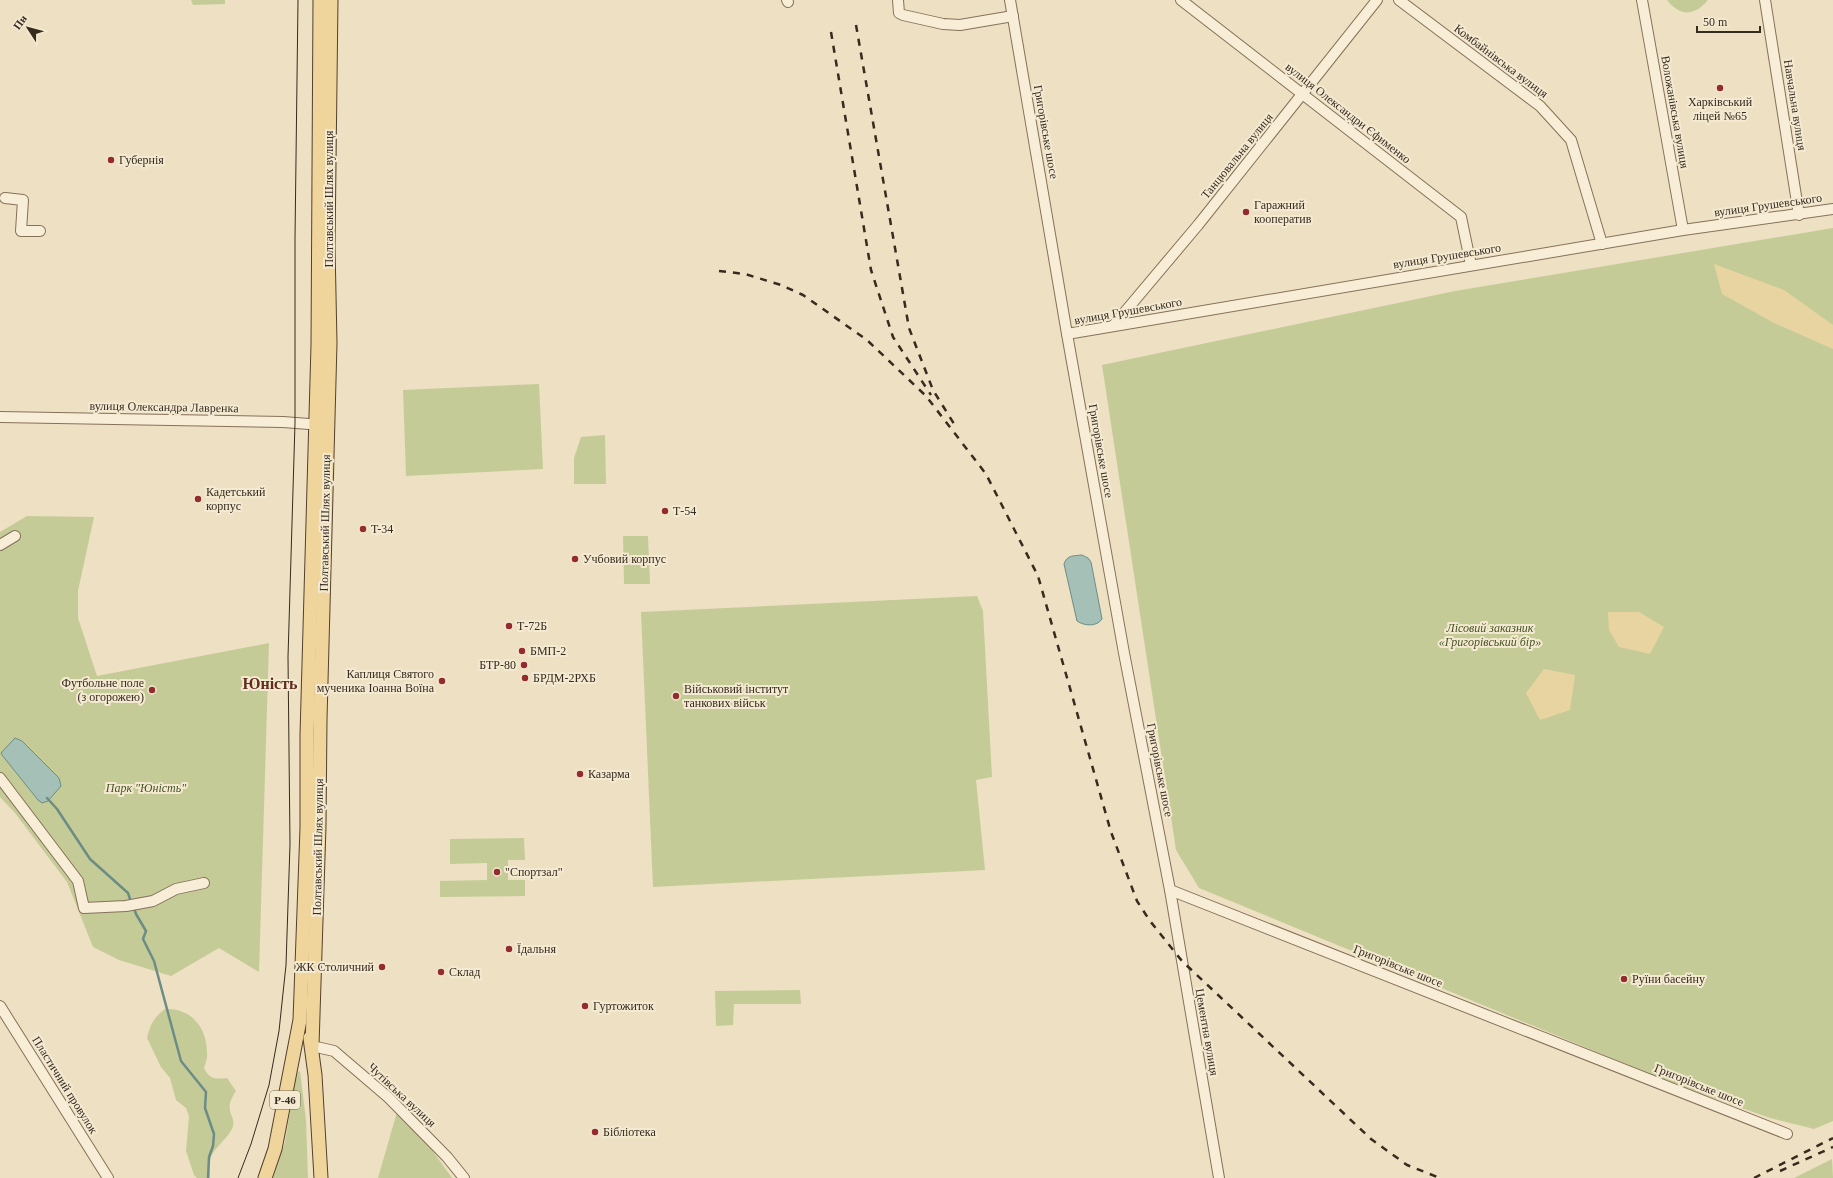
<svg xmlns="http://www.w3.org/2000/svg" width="1833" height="1178" font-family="Georgia,serif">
  <rect width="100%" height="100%" fill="#ede0c3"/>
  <g fill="#c5cb97">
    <path d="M191,0H225V4L193,5Z"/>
    <path d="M1667,0H1708C1695,16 1680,17 1667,0Z"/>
    <path d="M1833,228V1121L1814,1129L1770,1118L1674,1084L1199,888L1176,850L1102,365L1455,291Z"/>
    <path d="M539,384L543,469L406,476L403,390Z"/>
    <path d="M605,435L606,484H574V458L581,437Z"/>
    <path d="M27,516L94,517L78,591V618L97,676L269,643L259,972L219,948L171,976L119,960L93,947L67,882L15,813L0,797V532Z"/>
    <path d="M623,536H648L650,584H624Z"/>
    <path d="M977,596L983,611L992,777L976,780L985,870L653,887L641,612Z"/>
    <path d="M524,838L525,860H508V880H525V896L440,897V881L487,880V863L450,864V839Z"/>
    <path d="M800,990L801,1004H734L733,1025L716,1026L715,991Z"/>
    <path d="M165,1009C192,1008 207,1028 207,1053C208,1058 205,1064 204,1068C210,1080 215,1079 227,1078L236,1091C221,1113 238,1115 232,1129C227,1138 218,1145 213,1153C208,1160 210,1170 210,1178H197L194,1175L186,1151L189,1116L186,1108L176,1100L170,1078L161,1067L147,1038C150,1025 154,1017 165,1009Z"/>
    <path d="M300,1071L306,1120L308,1178H273L285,1142L295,1081L298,1072Z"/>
    <path d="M397,1112L432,1150L452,1178H378Z"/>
    <path d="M1832,1159L1833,1178H1794Z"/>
  </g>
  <g fill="#e8d4a0">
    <path d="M1714,264L1784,290L1833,325V349L1774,323L1722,294Z"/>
    <path d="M1608,612H1639L1664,627L1650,654L1619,647L1609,630Z"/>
    <path d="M1544,669L1575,675L1570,710L1540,720L1526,693Z"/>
  </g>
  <g fill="#a5c0b7" stroke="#6c8d85">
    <path d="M1082,555L1088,558L1091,562L1102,619C1097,627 1084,626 1077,621L1064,564C1067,555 1073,556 1082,555Z"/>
    <path d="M15,738L22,741L59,778L61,786L48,801L42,803L38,800L2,755L1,753Z"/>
  </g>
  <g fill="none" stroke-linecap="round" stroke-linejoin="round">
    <g stroke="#6c8d85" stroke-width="2.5">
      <path d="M47,798L57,809L90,859L128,893L131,902"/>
      <path d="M134,908L136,914L146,931L143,939L154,961L181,1061L206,1092L205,1108L214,1134L213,1146L209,1157L208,1178"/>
    </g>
    <defs>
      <g id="minor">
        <path d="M787,0L788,2"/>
        <path d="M898,0L899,13L903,15L943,24L960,25L1013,16"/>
        <path d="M1010,0L1067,334L1124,653L1170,890L1219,1178"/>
        <path d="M1181,0L1461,217L1471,265"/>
        <path d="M1399,0L1540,106L1571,140L1602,244"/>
        <path d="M1642,0L1683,230"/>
        <path d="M1765,0L1799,215"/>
        <path d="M5,198L23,200L21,231H40"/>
        <path d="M1113,326L1198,225L1377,0"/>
        <path d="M1067,334L1683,230L1833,209"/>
        <path d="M0,417L283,422L322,425"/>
        <path d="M0,545L15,536"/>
        <path d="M0,778L78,881L84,908L126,906L153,901L176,889L204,883"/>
        <path d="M1170,890L1787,1134"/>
        <path d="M0,1006L108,1178"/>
        <path d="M312,1046L334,1051L389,1098L447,1157L464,1178"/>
      </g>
      <g id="major">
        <path d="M310,1038L315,1075L321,1178"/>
        <path d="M312,1046L319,826L320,720L330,343L328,246L331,0"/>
        <path d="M265,1178L275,1149L300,1020L307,828V735L318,345L320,0"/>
      </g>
    </defs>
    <use href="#minor" stroke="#86715a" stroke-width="12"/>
    <use href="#major" stroke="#54402e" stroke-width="15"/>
    <use href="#minor" stroke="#f8edd6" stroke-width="10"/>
    <use href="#major" stroke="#efd49b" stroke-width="13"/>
    <path stroke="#372a1e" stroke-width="1" d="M238,1178L251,1144L269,1085L279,1031L286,965L290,844L288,657L295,423V238L298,0"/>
    <g stroke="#372a1e" stroke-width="2.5" stroke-dasharray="7 7" stroke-linecap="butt">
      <path d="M856,25L909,328L933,390L956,427"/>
      <path d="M831,32L871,270L893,337L931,395"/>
      <path d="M719,271L745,274L781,285L803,295L867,340L926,396L986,474L1038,576L1111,832L1137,901L1150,921L1182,961L1371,1139L1407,1165L1440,1178"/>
      <path d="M1780,1171L1833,1147"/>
      <path d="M1754,1178L1833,1138"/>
    </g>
  </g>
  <g fill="#942b2d" stroke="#f4ead2" stroke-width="1.5">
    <circle cx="1720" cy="88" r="4"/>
    <circle cx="111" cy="160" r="4"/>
    <circle cx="1246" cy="212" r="4"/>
    <circle cx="198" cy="499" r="4"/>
    <circle cx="665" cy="511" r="4"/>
    <circle cx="363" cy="529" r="4"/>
    <circle cx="575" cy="559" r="4"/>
    <circle cx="509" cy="626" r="4"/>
    <circle cx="522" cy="651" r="4"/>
    <circle cx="524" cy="665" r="4"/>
    <circle cx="525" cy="678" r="4"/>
    <circle cx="442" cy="681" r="4"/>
    <circle cx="152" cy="690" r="4"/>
    <circle cx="676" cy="696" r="4"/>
    <circle cx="580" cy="774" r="4"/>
    <circle cx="497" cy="872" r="4"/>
    <circle cx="509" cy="949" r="4"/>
    <circle cx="382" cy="967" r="4"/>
    <circle cx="441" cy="972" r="4"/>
    <circle cx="1624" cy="979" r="4"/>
    <circle cx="585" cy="1006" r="4"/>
    <circle cx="595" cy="1132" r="4"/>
  </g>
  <g text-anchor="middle" stroke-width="4" stroke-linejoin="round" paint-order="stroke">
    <rect fill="#f4ead2" stroke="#706454" stroke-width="1" x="270" y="1091" width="30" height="18" rx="3"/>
    <g font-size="11" font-weight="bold" fill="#372a1e">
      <text x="285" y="1104">Р-46</text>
    </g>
    <g font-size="12" fill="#372a1e" stroke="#f4ead2">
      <text transform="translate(1501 61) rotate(37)" y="4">Комбайнівська вулиця</text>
      <text transform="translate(1795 105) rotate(81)" y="4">Навчальна вулиця</text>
      <text transform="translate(1675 112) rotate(80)" y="4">Воложанівська вулиця</text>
      <text transform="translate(1348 113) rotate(38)" y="4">вулиця Олександри Єфименко</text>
      <text transform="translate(1046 132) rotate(80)" y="4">Григорівське шосе</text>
      <text transform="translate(1237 156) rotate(-51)" y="4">Танцювальна вулиця</text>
      <text transform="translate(329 199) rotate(-90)" y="4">Полтавський Шлях вулиця</text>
      <text transform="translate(1768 205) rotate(-8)" y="4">вулиця Грушевського</text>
      <text transform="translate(1447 256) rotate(-9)" y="4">вулиця Грушевського</text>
      <text transform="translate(1128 311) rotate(-10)" y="4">вулиця Грушевського</text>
      <text transform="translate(164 407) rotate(1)" y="4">вулиця Олександра Лавренка</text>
      <text transform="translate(1101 451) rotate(80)" y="4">Григорівське шосе</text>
      <text transform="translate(325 523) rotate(-89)" y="4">Полтавський Шлях вулиця</text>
      <text transform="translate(1160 770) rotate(79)" y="4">Григорівське шосе</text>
      <text transform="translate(318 847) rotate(-89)" y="4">Полтавський Шлях вулиця</text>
      <text transform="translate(1398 966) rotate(22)" y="4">Григорівське шосе</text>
      <text transform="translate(1207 1032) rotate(80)" y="4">Цементна вулиця</text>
      <text transform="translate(65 1085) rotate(58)" y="4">Пластичний провулок</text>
      <text transform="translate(1699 1085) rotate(22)" y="4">Григорівське шосе</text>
      <text transform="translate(402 1095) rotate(43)" y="4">Чутівська вулиця</text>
    </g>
    <g font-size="12" fill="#372a1e" stroke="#f4ead2" text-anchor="start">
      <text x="1720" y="106" text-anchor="middle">Харківський<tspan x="1720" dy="14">ліцей №65</tspan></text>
      <text x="119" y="164">Губернія</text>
      <text x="1254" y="209">Гаражний<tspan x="1254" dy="14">кооператив</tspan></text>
      <text x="206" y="496">Кадетський<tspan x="206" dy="14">корпус</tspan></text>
      <text x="673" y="515">Т-54</text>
      <text x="371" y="533">T-34</text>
      <text x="583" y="563">Учбовий корпус</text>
      <text x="517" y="630">Т-72Б</text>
      <text x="530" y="655">БМП-2</text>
      <text x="516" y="669" text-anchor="end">БТР-80</text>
      <text x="434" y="678" text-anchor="end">Каплиця Святого<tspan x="434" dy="14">мученика Іоанна Воїна</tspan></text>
      <text x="533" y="682">БРДМ-2РХБ</text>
      <text x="144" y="687" text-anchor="end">Футбольне поле<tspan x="144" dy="14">(з огорожею)</tspan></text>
      <text x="684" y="693">Військовий інститут<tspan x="684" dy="14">танкових військ</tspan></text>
      <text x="588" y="778">Казарма</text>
      <text x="505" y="876">"Спортзал"</text>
      <text x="517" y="953">Їдальня</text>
      <text x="374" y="971" text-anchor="end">ЖК Столичний</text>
      <text x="449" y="976">Склад</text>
      <text x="1632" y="983">Руїни басейну</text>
      <text x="593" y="1010">Гуртожиток</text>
      <text x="603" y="1136">Бібліотека</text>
    </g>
    <g font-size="12" font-style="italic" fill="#485325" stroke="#f4ead2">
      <text x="1490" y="632">Лісовий заказник<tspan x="1490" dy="14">«Григорівський бір»</tspan></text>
      <text x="146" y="792">Парк "Юність"</text>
    </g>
    <g font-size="16" font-weight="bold" fill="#622c1e" stroke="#f4ead2">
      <text x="270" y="689">Юність</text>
    </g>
  </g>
  <g transform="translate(28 28) rotate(306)" stroke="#f4ead2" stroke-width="3" paint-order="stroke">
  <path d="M0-3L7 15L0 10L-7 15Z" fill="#372a1e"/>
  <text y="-6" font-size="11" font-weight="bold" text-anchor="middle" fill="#372a1e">Пн</text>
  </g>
  <path d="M1697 26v6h63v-6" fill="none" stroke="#372a1e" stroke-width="2"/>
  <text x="1703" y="26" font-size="12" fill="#372a1e" stroke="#f4ead2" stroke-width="3" paint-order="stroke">50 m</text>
</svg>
